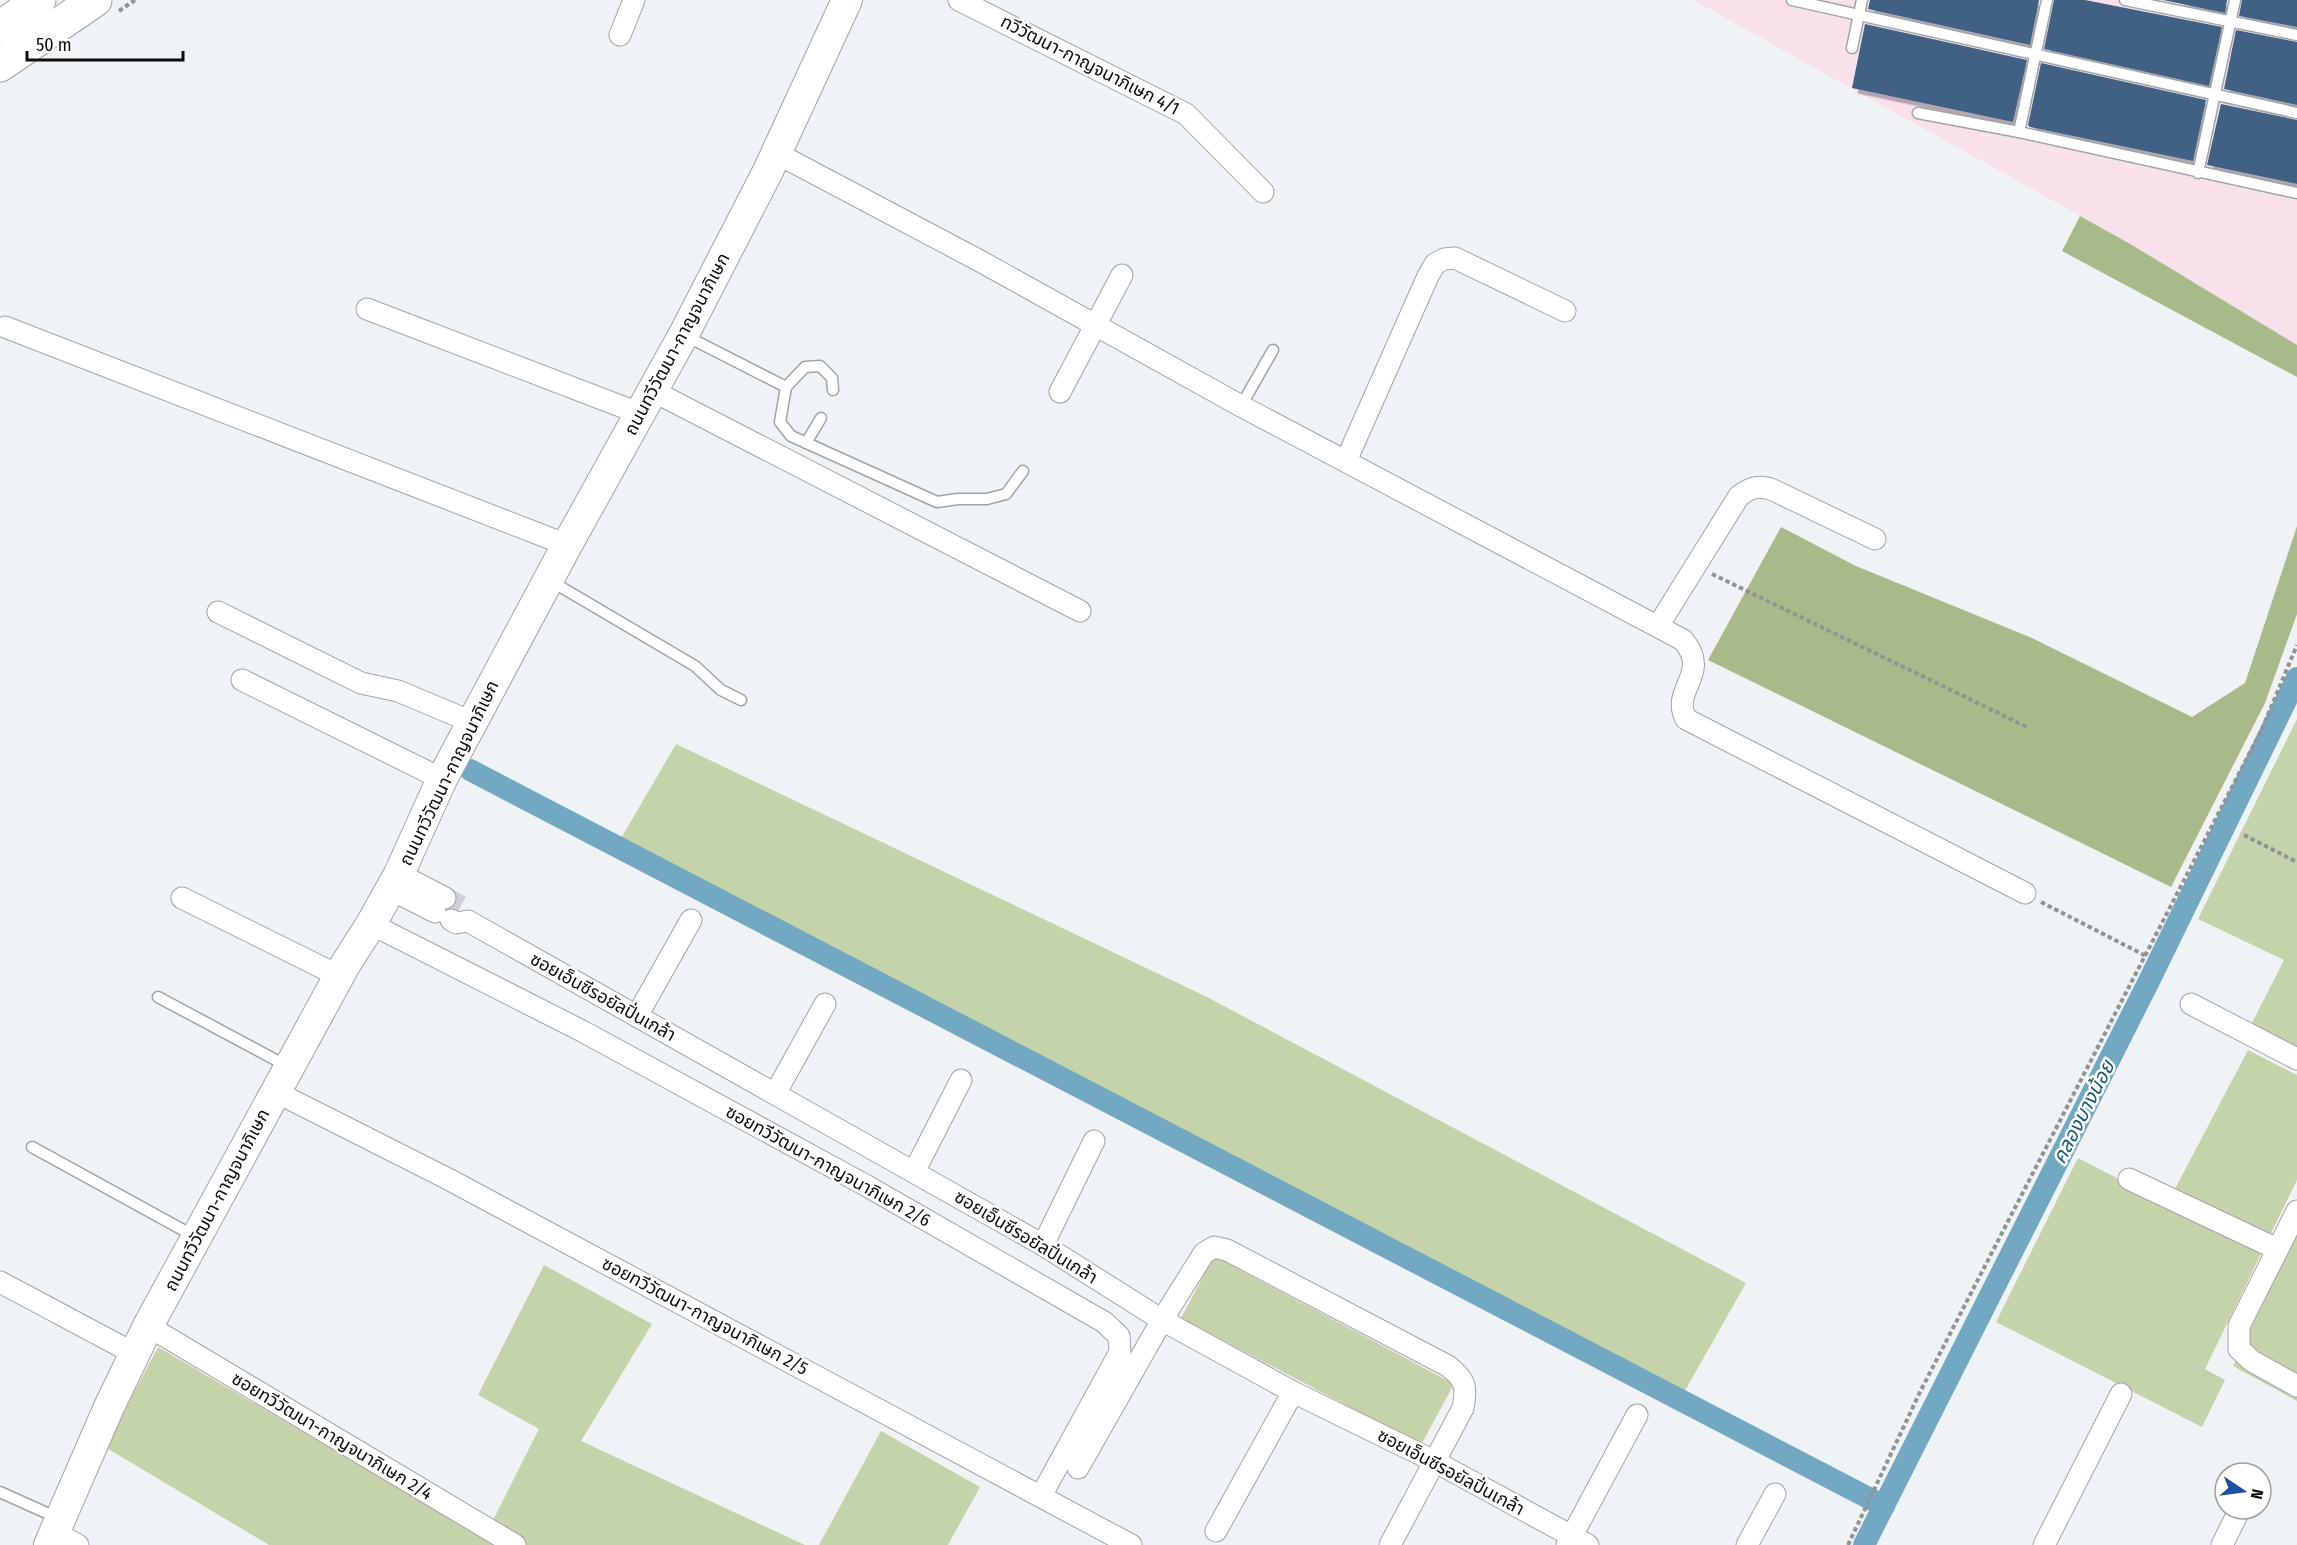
<svg xmlns="http://www.w3.org/2000/svg" width="2297" height="1545" font-family="'Fira Sans Condensed','Noto Sans Thai',sans-serif">
  <defs>
    <filter id="shadow"><feDropShadow dx="5.5" dy="5.5" stdDeviation="0" flood-color="#0004"/></filter>
  </defs>
  <rect width="100%" height="100%" fill="#f0f3f6"/>
  <path fill="#f9e1eb" d="M1693,0H2297V345L2132,245Z"/>
  <g fill="#c5d3ab">
    <path d="M2297,719V1049L2251,1025L2284,960L2198,919Z"/>
    <path d="M676,744L1207,997L1746,1283L1678,1403L613,852Z"/>
    <path d="M2248,1050L2297,1075V1180L2205,1369L2225,1380L2202,1427L1996,1322L2078,1158L2167,1204Z"/>
    <path d="M2297,1231V1401L2233,1366Z"/>
    <path d="M1214,1256L1454,1384L1421,1445L1181,1318Z"/>
    <path d="M544,1265L652,1324L581,1441L805,1545H269L105,1447L158,1347L484,1538L539,1429L478,1395Z"/>
    <path d="M881,1431L980,1487L948,1545H819Z"/>
  </g>
  <g fill="#a9ba8a">
    <path d="M2080,216L2132,245L2297,345V377L2062,251Z"/>
    <path d="M2297,526V614L2265,703L2171,887L1708,660L1781,527L1856,566L2032,638L2192,717L2245,683Z"/>
  </g>
  <g fill="none" stroke-linecap="round" stroke-linejoin="round">
    <g stroke="#73a8c3" stroke-width="22">
      <path d="M470,770L1884,1506"/>
      <path d="M1864,1545L2149,981L2297,678"/>
    </g>
  </g>
  <g fill="#3f6184" filter="url(#shadow)">
    <path d="M1870,0H2039L2030,45L1868,9Z"/>
    <path d="M2054,0H2085L2222,27L2209,86L2044,49Z"/>
    <path d="M2163,0H2227L2225,13Z"/>
    <path d="M2242,0H2297V27L2239,16Z"/>
    <path d="M1865,24L2027,60L2013,122L1852,88Z"/>
    <path d="M2236,30L2297,42V105L2224,89Z"/>
    <path d="M2041,63L2206,100L2193,161L2030,127L2028,125Z"/>
    <path d="M2221,104L2297,120V184L2207,165Z"/>
  </g>
  <g fill="none" stroke-linecap="round" stroke-linejoin="round">
    <path stroke="#ced0d3" stroke-width="21" stroke-dasharray="21 10" stroke-linecap="butt" d="M445,898L461,906"/>
    <defs>
      <g id="lane">
        <path d="M1792,0L2297,113"/>
        <path d="M2125,0L2297,35"/>
        <path d="M1852,48L1862,0"/>
        <path d="M1918,113L2019,132L2297,193"/>
        <path d="M2019,132L2047,0"/>
        <path d="M2198,173L2235,0"/>
        <path d="M686,336L786,387"/>
        <path d="M833,390L832,378L820,366L805,367L786,387L780,422L791,436L937,502L958,499H987L1006,494L1023,471"/>
        <path d="M1241,406L1273,350"/>
        <path d="M806,443L821,418"/>
        <path d="M549,580L695,666L721,690L741,700"/>
        <path d="M158,997L287,1066"/>
        <path d="M32,1147L194,1236"/>
        <path d="M0,1492L60,1519"/>
      </g>
      <g id="street">
        <path d="M959,0L1186,114L1263,192"/>
        <path d="M620,35L634,0"/>
        <path d="M776,153L980,261L1241,406L1683,640C1712,674 1670,689 1686,719L2025,893"/>
        <path d="M367,309L641,414"/>
        <path d="M5,327L567,545"/>
        <path d="M653,391L1080,611"/>
        <path d="M1060,392L1122,275"/>
        <path d="M1346,461L1428,276L1435,264L1444,259L1455,258L1565,311"/>
        <path d="M218,612L361,683L398,691L472,722"/>
        <path d="M1658,626L1739,496C1751,487 1759,485 1773,490L1875,539"/>
        <path d="M242,680L442,779"/>
        <path d="M399,874L445,898"/>
        <path d="M390,889L435,912"/>
        <path d="M182,898L339,976"/>
        <path d="M451,920L456,923L468,921L1043,1245L1162,1320L1293,1392L1434,1461L1588,1545"/>
        <path d="M371,924L584,1032L867,1186L1104,1322L1119,1336L1120,1352L1041,1496"/>
        <path d="M2191,1004L2297,1059"/>
        <path d="M637,1016L691,920"/>
        <path d="M276,1092L450,1180L1131,1545"/>
        <path d="M775,1094L825,1004"/>
        <path d="M914,1172L961,1080"/>
        <path d="M2129,1179L2277,1249"/>
        <path d="M2297,1211L2239,1326V1349L2252,1361L2297,1386"/>
        <path d="M1043,1245L1094,1141"/>
        <path d="M0,1282L135,1354"/>
        <path d="M148,1326L515,1545"/>
        <path d="M1078,1468L1162,1320L1204,1253L1214,1247L1227,1250L1448,1366C1466,1380 1467,1387 1463,1408L1390,1545"/>
        <path d="M1216,1531L1293,1392"/>
        <path d="M54,1532L78,1545"/>
        <path d="M1567,1545L1637,1415"/>
        <path d="M1747,1545L1775,1494"/>
        <path d="M2044,1545L2121,1394"/>
        <path d="M2222,1545L2240,1509"/>
      </g>
      <path id="secondary" d="M49,1545L109,1407L148,1326L345,965L371,924L399,874L442,779L567,545L684,334L768,171L847,0"/>
      <g id="primary">
        <path d="M0,28L39,0"/>
        <path d="M0,65L95,0"/>
      </g>
    </defs>
    <use href="#lane" stroke="#a1a4a7" stroke-width="13"/>
    <use href="#street" stroke="#a1a4a7" stroke-width="23"/>
    <use href="#secondary" stroke="#a1a4a7" stroke-width="32"/>
    <use href="#primary" stroke="#a1a4a7" stroke-width="35"/>
    <g stroke="#919395" stroke-width="4" stroke-dasharray="4.5 3" stroke-linecap="butt">
      <path d="M119,11L135,0"/>
      <path d="M1712,574L2029,728"/>
      <path d="M2244,835L2297,862"/>
      <path d="M2041,902L2146,956"/>
      <path d="M1848,1545L1921,1390L2262,729L2297,645"/>
    </g>
    <use href="#lane" stroke="#fff" stroke-width="10"/>
    <use href="#street" stroke="#fff" stroke-width="21"/>
    <use href="#secondary" stroke="#fff" stroke-width="30"/>
    <use href="#primary" stroke="#fff" stroke-width="33"/>
  </g>
  <g text-anchor="middle" stroke-width="5" stroke-linejoin="round" paint-order="stroke">
    <g font-size="18" fill="#0b0c0d" stroke="#fff">
      <text transform="translate(1090 65) rotate(27)" y="6">ทวีวัฒนา-กาญจนาภิเษก 4/1</text>
      <text transform="translate(677 344) rotate(-62)" y="6">ถนนทวีวัฒนา-กาญจนาภิเษก</text>
      <text transform="translate(449 773) rotate(-64)" y="6">ถนนทวีวัฒนา-กาญจนาภิเษก</text>
      <text transform="translate(603 997) rotate(29)" y="6">ซอยเอ็นซีรอยัลปิ่นเกล้า</text>
      <text transform="translate(828 1166) rotate(29)" y="6">ซอยทวีวัฒนา-กาญจนาภิเษก 2/6</text>
      <text transform="translate(217 1200) rotate(-62)" y="6">ถนนทวีวัฒนา-กาญจนาภิเษก</text>
      <text transform="translate(1026 1237) rotate(31)" y="6">ซอยเอ็นซีรอยัลปิ่นเกล้า</text>
      <text transform="translate(705 1316) rotate(28)" y="6">ซอยทวีวัฒนา-กาญจนาภิเษก 2/5</text>
      <text transform="translate(332 1436) rotate(31)" y="6">ซอยทวีวัฒนา-กาญจนาภิเษก 2/4</text>
      <text transform="translate(1451 1472) rotate(28)" y="6">ซอยเอ็นซีรอยัลปิ่นเกล้า</text>
    </g>
    <g font-size="20" font-style="italic" fill="#125772" stroke="#fff">
      <text transform="translate(2083 1112) rotate(-63)" y="7">คลองบางน้อย</text>
    </g>
  </g>
  <g transform="translate(2243 1491) rotate(103)"><circle r="28" fill="#ffffff" stroke="#9d9e9e" stroke-width="1.5"/>
  <path d="M0-4.5L10 22L0 15L-10 22Z" fill="#1c52a4"/>
  <text y="-9" font-size="16" font-weight="bold" text-anchor="middle" fill="#0b0c0d">N</text>
  </g>
  <path d="M27 51v9h156v-9" fill="none" stroke="#0b0c0d" stroke-width="3"/>
  <text x="36" y="51" font-size="18" fill="#0b0c0d" stroke="#ffffff" stroke-width="4.5" paint-order="stroke">50 m</text>
</svg>
